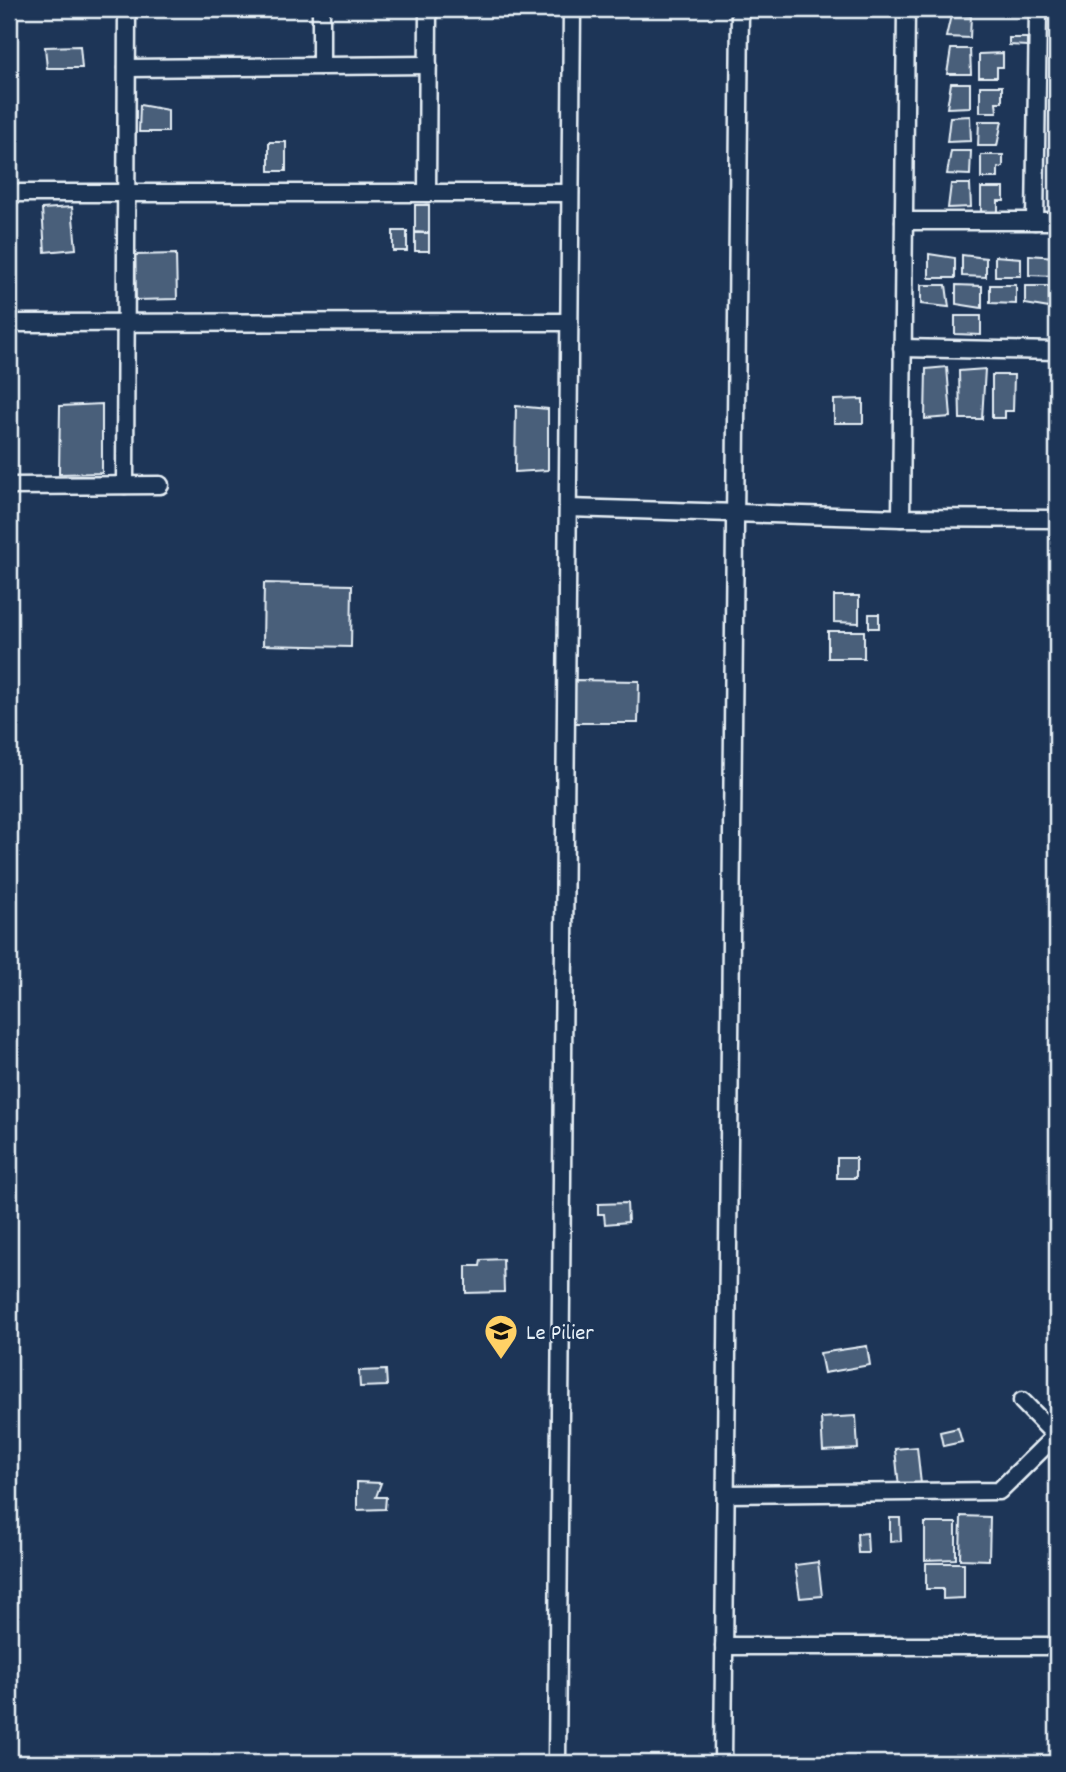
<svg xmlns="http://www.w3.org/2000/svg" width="1066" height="1772" font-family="Dekko,sans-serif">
  <rect width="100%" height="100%" fill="#1d3557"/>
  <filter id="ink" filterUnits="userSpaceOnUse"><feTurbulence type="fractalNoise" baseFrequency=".0143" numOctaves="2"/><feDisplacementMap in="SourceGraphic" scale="14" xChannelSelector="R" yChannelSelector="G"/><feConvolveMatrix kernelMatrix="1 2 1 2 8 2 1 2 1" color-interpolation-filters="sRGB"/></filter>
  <g filter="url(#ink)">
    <g fill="#495e7a" stroke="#e8f1f8" stroke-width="2">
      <path d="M951,15L971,16L970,38L946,37Z"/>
      <path d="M1009,38H1027V46L1009,45Z"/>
      <path d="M80,46L82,68H47L45,47Z"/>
      <path d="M951,49H970L971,74H947Z"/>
      <path d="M1003,53V67H997V77H979V54Z"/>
      <path d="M951,83H970V107L947,108Z"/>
      <path d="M980,86H1002V102H996L997,112H980Z"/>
      <path d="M140,105L168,110V132H139Z"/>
      <path d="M970,116L971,141L947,142L950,117Z"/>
      <path d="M979,121H1002L997,146H978Z"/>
      <rect x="269" y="142" width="17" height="29"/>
      <path d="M951,151H971L970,175L947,174Z"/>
      <path d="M981,155H1003V167L998,168V178H981Z"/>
      <path d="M951,184H970L971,207L948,208Z"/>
      <path d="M981,188H1004V201H998V212H981Z"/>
      <path d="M415,205H429V233L415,232Z"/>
      <path d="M72,207L76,249L45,252L42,209Z"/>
      <rect x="393" y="231" width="14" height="20"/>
      <rect x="415" y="233" width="14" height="18"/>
      <path d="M176,254L177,299L136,300L135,255Z"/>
      <path d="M929,254L955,258V278H929Z"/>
      <path d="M962,255L986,258V277L962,276Z"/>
      <path d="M1029,255L1055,257V276L1029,275Z"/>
      <path d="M995,256L1021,258V276H995Z"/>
      <path d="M921,285H946L949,307L921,304Z"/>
      <path d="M956,285L982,286V308L956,304Z"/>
      <path d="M990,285H1016V304L990,303Z"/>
      <path d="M1025,286H1049V308L1025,304Z"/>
      <path d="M955,316H981V335L955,334Z"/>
      <path d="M947,367L951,417L925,419L926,369Z"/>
      <path d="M985,369L982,419H960L959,371Z"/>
      <path d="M992,375H1014L1013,411H1005V418H992Z"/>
      <path d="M863,399V423H834V400Z"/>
      <path d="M102,404V473L59,474L60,406Z"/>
      <path d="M516,406L548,409V470L515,472Z"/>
      <path d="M264,583L352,585L351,647L263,645Z"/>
      <path d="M834,596H859V623L834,622Z"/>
      <rect x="869" y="614" width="10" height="14"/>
      <rect x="828" y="631" width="36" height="27"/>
      <path d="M571,680L639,681L638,723H571Z"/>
      <rect x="837" y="1158" width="19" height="20"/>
      <path d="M627,1203L628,1222L605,1224L604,1214H598V1204Z"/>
      <path d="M503,1259L504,1292L466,1293V1266H480L481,1260Z"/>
      <path d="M867,1346L870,1365L824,1373L820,1353Z"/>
      <path d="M386,1370L387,1386L360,1387L359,1371Z"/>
      <path d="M856,1416L858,1449L823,1451L821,1418Z"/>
      <path d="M958,1428L962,1442L943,1446L940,1432Z"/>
      <path d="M917,1447L921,1484L899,1487L895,1449Z"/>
      <path d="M357,1482L381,1483L376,1497H386L385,1509L357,1510Z"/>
      <path d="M961,1516L990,1517L989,1560L960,1559Z"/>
      <path d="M890,1518H900L901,1541L890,1542Z"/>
      <path d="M925,1523H956V1559L925,1560Z"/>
      <path d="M867,1533L868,1553H858L857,1534Z"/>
      <path d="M818,1562L822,1596L800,1598L795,1565Z"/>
      <path d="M926,1563H964V1598L943,1599V1589H926Z"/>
    </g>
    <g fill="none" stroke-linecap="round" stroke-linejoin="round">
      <defs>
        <g id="minor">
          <path d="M321,66V9"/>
          <path d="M127,68L428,65"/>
          <path d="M9,193H570"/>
          <path d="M427,193L428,9"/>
          <path d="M904,221H1057"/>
          <path d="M1035,221L1038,9"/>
          <path d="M9,323L569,322"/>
          <path d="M902,348L1057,351"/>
          <path d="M125,485L127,9"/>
          <path d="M9,486L160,485"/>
          <path d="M568,508L901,518L1057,519"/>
          <path d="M901,518L906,9"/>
          <path d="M1022,1401L1057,1437"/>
          <path d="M726,1494L999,1491L1057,1434"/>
          <path d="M724,1646H1057"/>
          <path d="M557,1763L572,9"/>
          <path d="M723,1763L740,9"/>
        </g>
      </defs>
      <use href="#minor" stroke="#e8f1f8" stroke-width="21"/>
      <use href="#minor" stroke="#1d3557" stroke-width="16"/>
    </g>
  </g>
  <defs>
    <symbol id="school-pin" viewBox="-11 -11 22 30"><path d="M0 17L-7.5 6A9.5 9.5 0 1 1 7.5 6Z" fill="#ffd166" stroke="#1d3557"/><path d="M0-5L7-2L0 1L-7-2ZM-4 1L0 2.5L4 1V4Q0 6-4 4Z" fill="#111"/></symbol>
  </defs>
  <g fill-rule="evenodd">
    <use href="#school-pin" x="482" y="1312" width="38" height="52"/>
  </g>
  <g text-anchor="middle" stroke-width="5" stroke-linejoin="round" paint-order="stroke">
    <g font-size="23" fill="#e8f1f8" stroke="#1d3557" text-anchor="start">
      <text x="526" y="1339">Le Pilier</text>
    </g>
  </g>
  <rect width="1066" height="1772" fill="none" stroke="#1d3557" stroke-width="35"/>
  <rect x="18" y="18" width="1031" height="1737" fill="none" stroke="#e8f1f8" stroke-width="2.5" filter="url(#ink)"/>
</svg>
